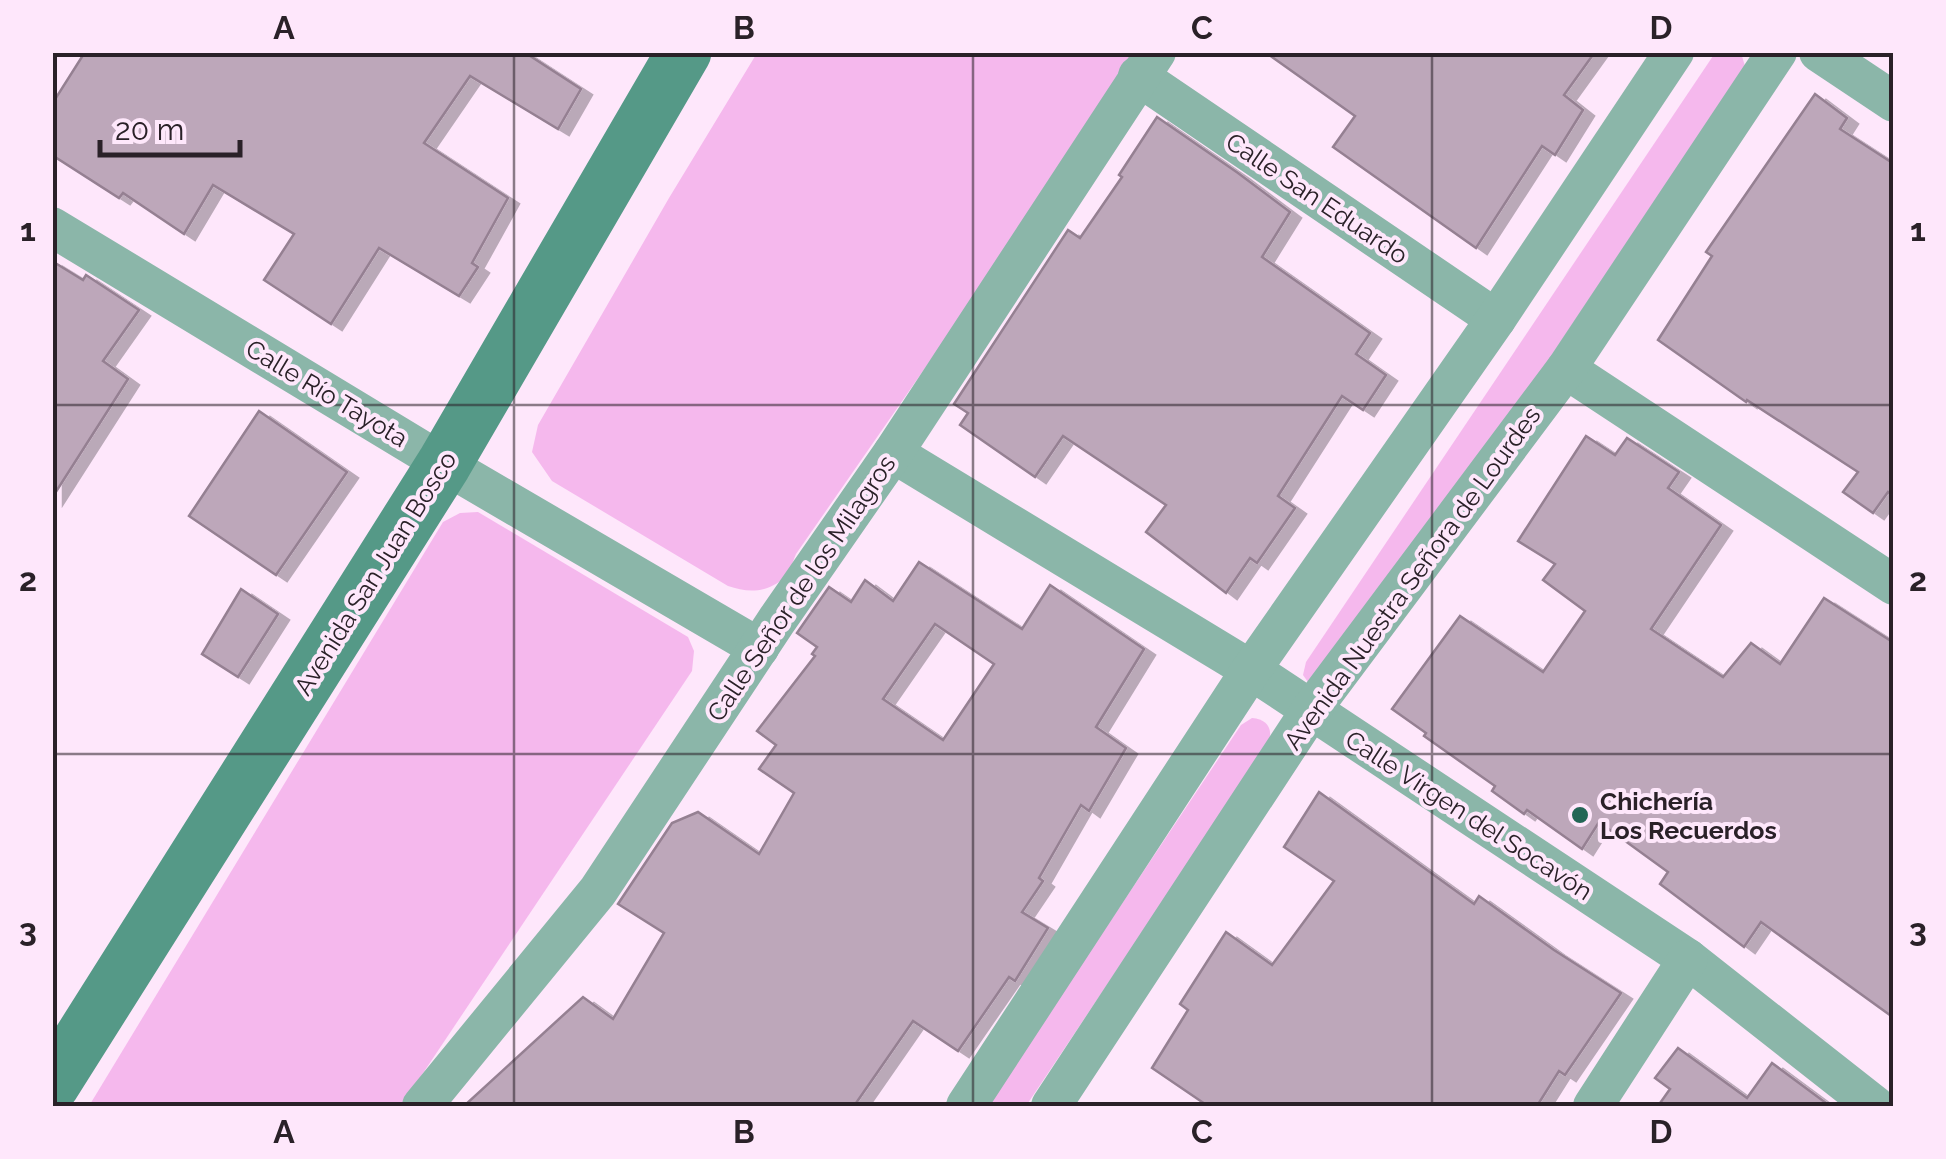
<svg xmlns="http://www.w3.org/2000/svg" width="1946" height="1159" font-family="Raleway,sans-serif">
  <defs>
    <filter id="shadow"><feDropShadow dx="11" dy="6" stdDeviation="0" flood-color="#0004"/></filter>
  </defs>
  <rect width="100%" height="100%" fill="#fee7fb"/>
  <g fill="#f5b8ed">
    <path d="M757,53H1140L993,270L796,554C793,561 790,572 785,577C768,593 748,593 728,586L552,481L532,452L538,425L669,198Z"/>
    <path d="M1715,53H1741L1745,66L1333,682L1310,685L1303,675L1306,662Z"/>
    <path d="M478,512L688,637L694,651L692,671L401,1106H89L443,522L460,513Z"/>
    <path d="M1252,718C1267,719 1274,729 1268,744L1026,1106H987L1241,725Z"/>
  </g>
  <g fill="#bda7ba" stroke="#958092" stroke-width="2.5" fill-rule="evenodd" filter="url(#shadow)">
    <path d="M85,52H524L581,89L558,129L470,76L424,143L508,198L472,263L478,267L459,296L379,248L331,324L264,280L294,234L213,185L184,234L123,193L119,198L52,155V104Z"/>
    <path d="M1265,52H1595L1564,95L1583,110L1555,155L1542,146L1476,248L1333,147L1355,116Z"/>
    <path d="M1815,94L1847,118L1840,129L1894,164V496L1888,492L1873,513L1843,492L1858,472L1747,400L1746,402L1658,340L1712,256L1706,252Z"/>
    <path d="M1157,117L1238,173L1290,212L1262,257L1370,333L1356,354L1386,375L1363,410L1342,396L1278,496L1295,508L1257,563L1250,558L1226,593L1146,532L1166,505L1063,436L1035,477L960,425L968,413L954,404L1068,230L1080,238L1122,177L1119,175Z"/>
    <path d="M52,261L83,280L86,275L139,310L103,361L128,379L52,498Z"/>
    <path d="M259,411L347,472L276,575L189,516Z"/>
    <path d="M1586,436L1615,455L1627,438L1679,472L1668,488L1721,525L1651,629L1723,677L1751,643L1780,664L1824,598L1894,643V1018L1761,922L1744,947L1660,884L1668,872L1599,822L1582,849L1527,810L1524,814L1492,791L1495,786L1424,736L1426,733L1392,709L1460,616L1543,672L1585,611L1543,580L1555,564L1518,541Z"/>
    <path d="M919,562L1022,629L1050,585L1144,649L1096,727L1126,748L1089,811L1081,805L1039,878L1043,881L1022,912L1048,928L1015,981L1009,977L958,1051L913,1021L854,1106H464L583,997L613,1019L664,933L618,904L672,823L698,812L759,854L794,793L759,769L776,745L757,731L815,656L812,654L817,647L797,633L829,587L851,602L865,580L893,601ZM935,624L994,664L943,740L883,699Z"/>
    <path d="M241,589L278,614L238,677L202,654Z"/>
    <path d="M1319,792L1474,904L1479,896L1554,950L1621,993L1565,1075L1559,1071L1537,1106H1208L1152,1068L1188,1010L1180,1004L1226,932L1272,965L1334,881L1284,847Z"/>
    <path d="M1678,1048L1747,1098L1772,1063L1830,1106H1658L1670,1089L1655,1078Z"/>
  </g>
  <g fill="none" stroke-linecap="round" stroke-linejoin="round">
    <g stroke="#8bb6a9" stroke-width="40">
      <path d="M1819,52L1894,102"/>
      <path d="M1138,76L1496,319"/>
      <path d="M52,227L444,464L759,648"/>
      <path d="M1566,369L1894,585"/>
      <path d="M893,453L1251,670L1688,959L1875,1106"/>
      <path d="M422,1106L598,891L777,620L893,453L1156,52"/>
      <path d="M966,1106L1251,670L1496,319L1674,52"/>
      <path d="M1051,1106L1311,710L1566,369L1777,52"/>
      <path d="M1593,1106L1688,959"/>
    </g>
    <path stroke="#559987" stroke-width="55" d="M52,1085L444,464L684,52"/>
  </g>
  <path fill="none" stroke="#2a2128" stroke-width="2.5" stroke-opacity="0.55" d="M514,52V1106M973,52V1106M1432,52V1106M52,405H1894M52,754H1894"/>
  <circle fill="#236656" stroke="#fee7fb" stroke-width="4" cx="1580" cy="815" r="10"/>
  <g text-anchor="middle" stroke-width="8" stroke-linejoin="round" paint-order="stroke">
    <g font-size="25" fill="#2a2128" stroke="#fee7fb">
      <text transform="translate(1317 198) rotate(34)" y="9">Calle San Eduardo</text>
      <text transform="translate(327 393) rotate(31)" y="9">Calle Río Tayota</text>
      <text transform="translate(375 573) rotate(-58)" y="9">Avenida San Juan Bosco</text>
      <text transform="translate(1412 578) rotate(-54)" y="9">Avenida Nuestra Señora de Lourdes</text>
      <text transform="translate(801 588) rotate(-56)" y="9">Calle Señor de los Milagros</text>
      <text transform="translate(1469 815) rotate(33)" y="9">Calle Virgen del Socavón</text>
    </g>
    <g font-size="25" font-weight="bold" fill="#2a2128" stroke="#fee7fb" text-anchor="start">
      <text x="1600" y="810">Chichería<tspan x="1600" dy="29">Los Recuerdos</tspan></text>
    </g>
  </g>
  <rect width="1946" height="1159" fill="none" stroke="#fee7fb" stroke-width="110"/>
  <path d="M100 140v15h140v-15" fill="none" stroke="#2a2128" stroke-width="5"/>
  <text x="115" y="140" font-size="30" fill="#2a2128" stroke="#fee7fb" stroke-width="8" paint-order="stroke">20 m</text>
  <rect x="55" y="55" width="1836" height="1049" fill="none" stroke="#2a2128" stroke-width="4"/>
  <g font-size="32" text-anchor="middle" font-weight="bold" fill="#2a2128">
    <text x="284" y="39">A</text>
    <text x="744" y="39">B</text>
    <text x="1202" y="39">C</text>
    <text x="1661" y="39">D</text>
    <text x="28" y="241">1</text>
    <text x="1918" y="241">1</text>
    <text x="28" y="591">2</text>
    <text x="1918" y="591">2</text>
    <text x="28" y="941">3</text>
    <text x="1918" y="941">3</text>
    <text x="284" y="1143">A</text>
    <text x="744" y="1143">B</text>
    <text x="1202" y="1143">C</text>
    <text x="1661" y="1143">D</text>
  </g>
</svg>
